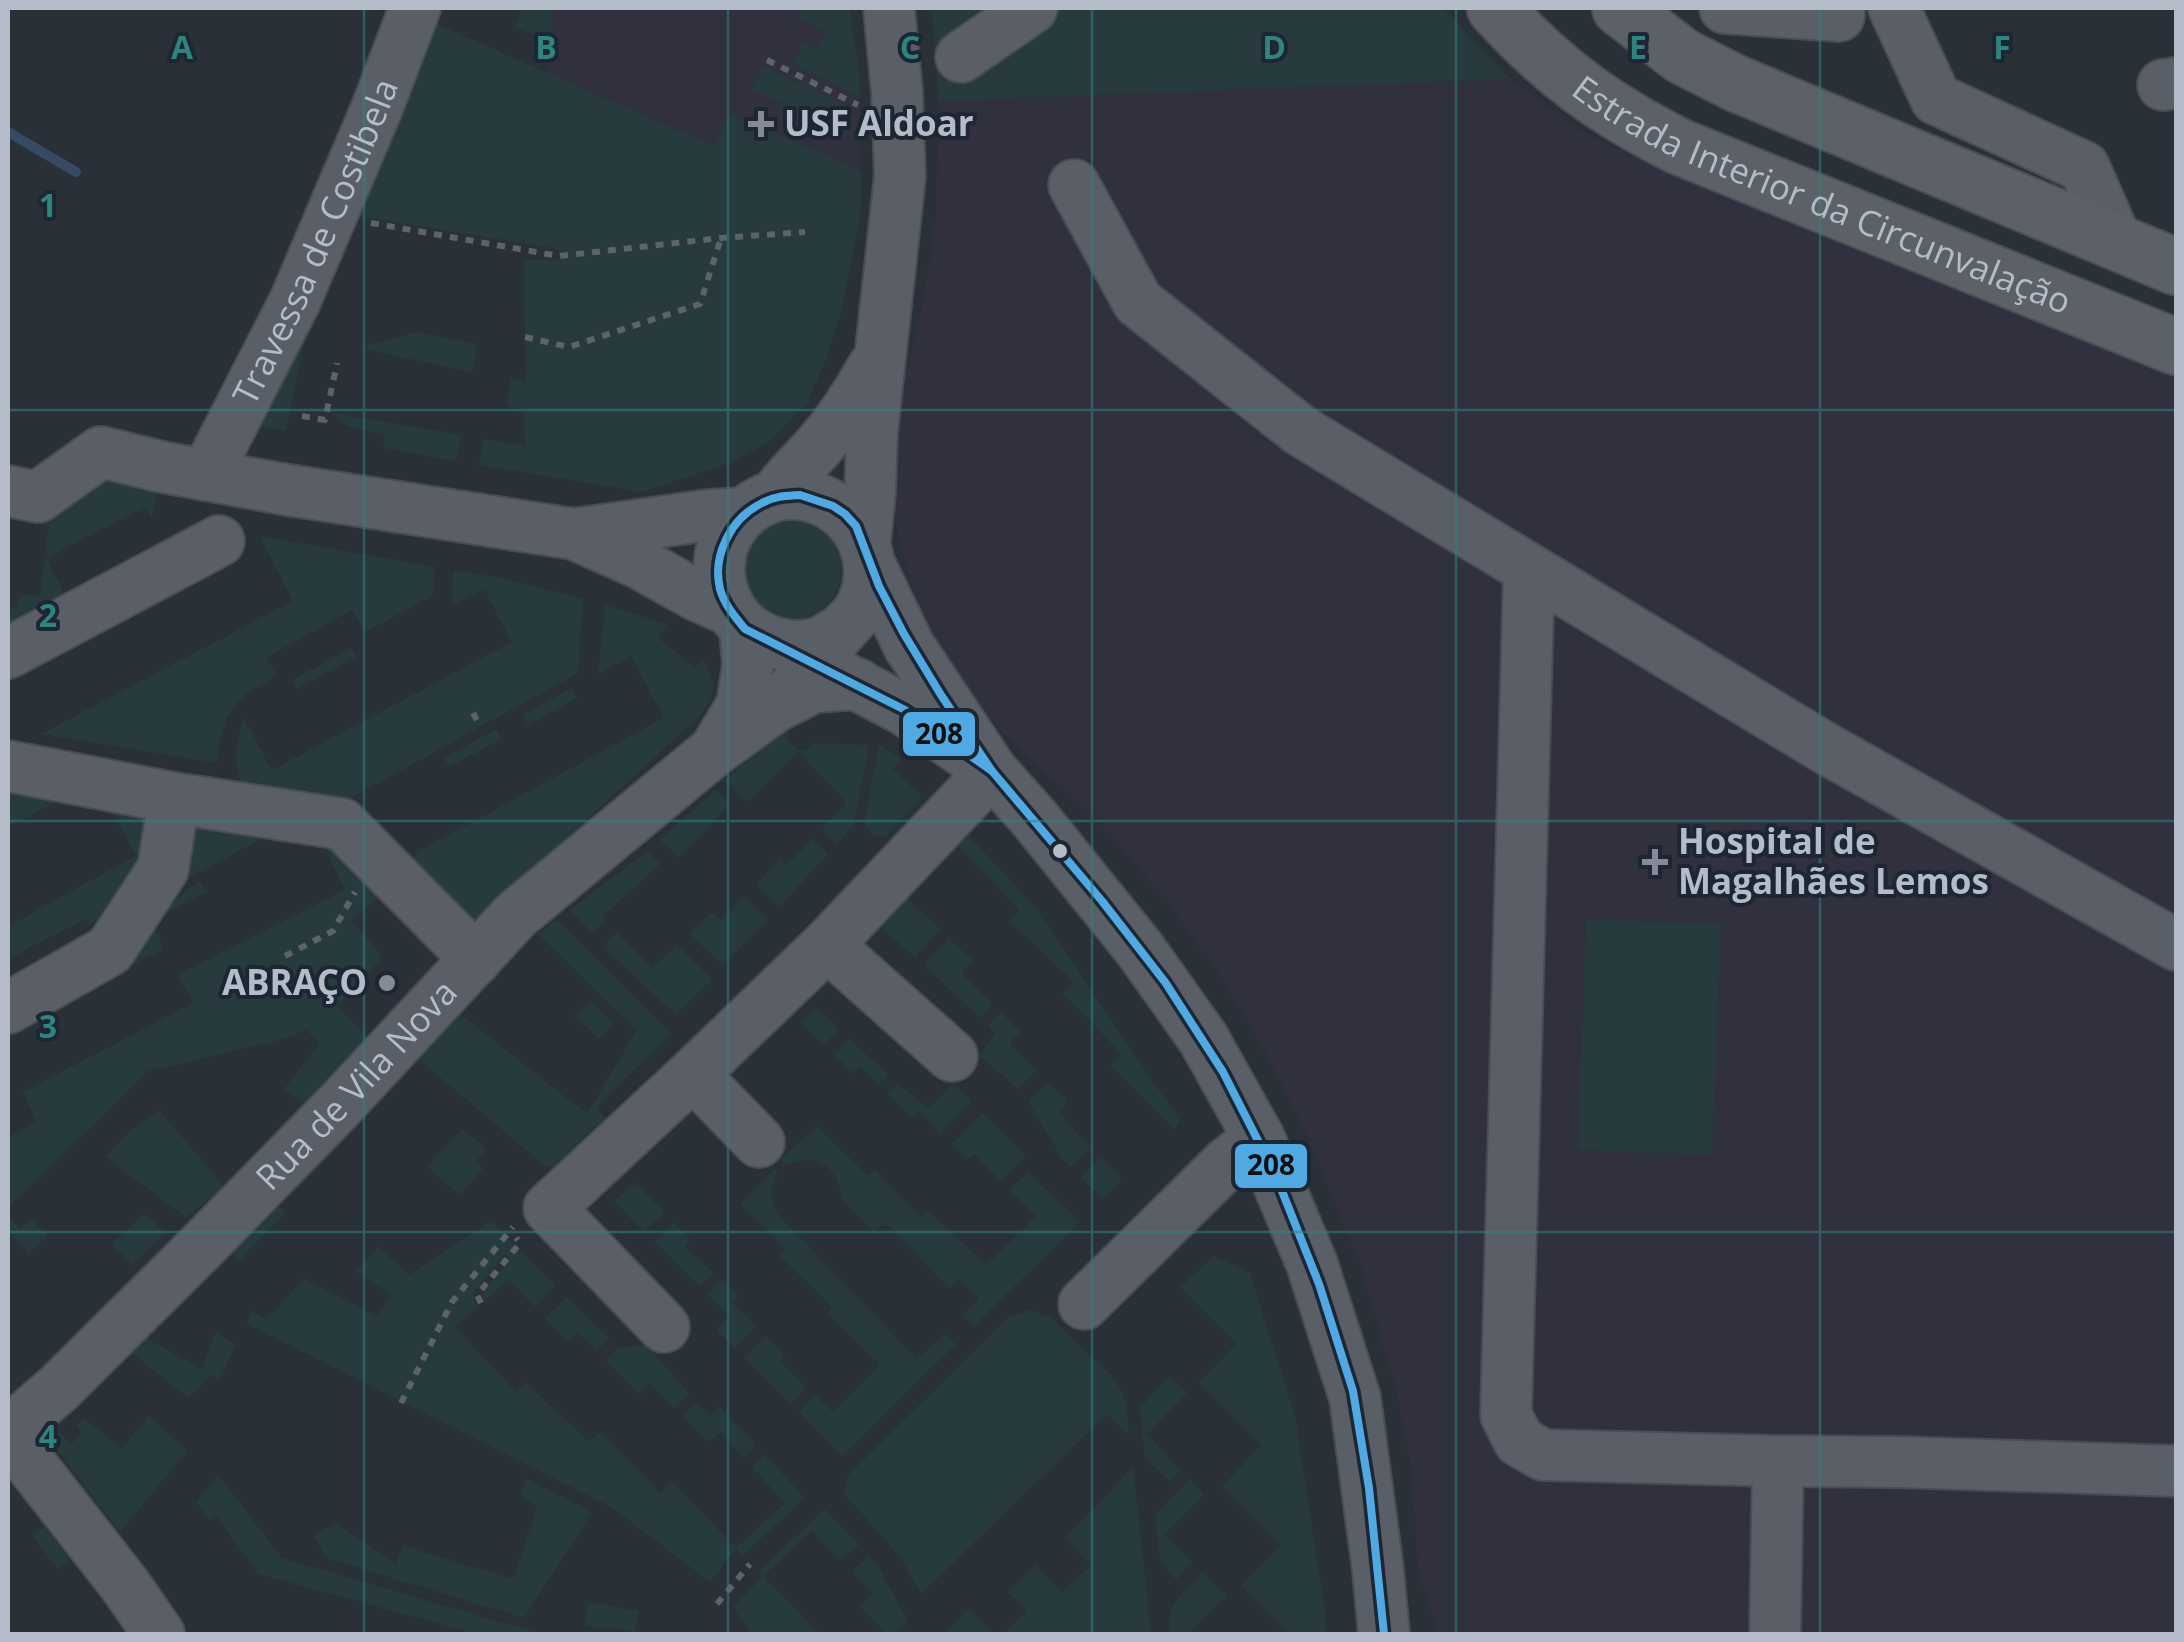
<svg xmlns="http://www.w3.org/2000/svg" width="2184" height="1642" font-family="'Open Sans',sans-serif">
  <rect width="100%" height="100%" fill="#2a3038"/>
  <g fill="#31303e">
    <path d="M553,8H850L859,75L861,211L546,74Z"/>
    <path d="M1510,79L1580,130L1659,169L2176,378V1634H1439L1418,1568L1411,1467L1396,1387L1360,1264L1312,1146L1273,1066L1245,1015L1219,974L1164,897L1105,828L999,729L973,699L949,666L916,600L898,535L894,501V454L897,408L921,313L936,217L939,101Z"/>
  </g>
  <g fill="#273a3e">
    <path d="M523,8H553L550,42L514,27Z"/>
    <path d="M800,8H850L859,75L860,97L793,64L804,42L817,49L825,32L796,17Z"/>
    <path d="M932,8H1443L1510,79L939,101Z"/>
    <path d="M423,18L714,146L731,114L861,171V211L853,253L841,312L826,359L807,403L768,443L730,463L641,492L479,465L483,439L525,446L524,410L507,406L511,378L526,381L523,260H559L558,249L345,214Z"/>
    <path d="M764,66L849,107V133L751,89Z"/>
    <path d="M316,284L286,431L257,426Z"/>
    <path d="M416,332L477,344L472,372L367,350L368,345Z"/>
    <path d="M334,413L461,435L456,461L383,448L385,434C367,430 342,431 334,413Z"/>
    <path d="M108,462L157,488L152,518L145,507L46,558L70,605L8,638V608L18,606L20,594L40,596L49,522L32,519Z"/>
    <circle cx="792" cy="571" r="49"/>
    <path d="M260,536L435,567L432,596L366,632L352,610L267,657L277,676C266,683 252,689 243,697C225,713 218,740 217,763L41,734L293,601Z"/>
    <path d="M453,570L507,579L583,599L578,673L340,804L241,787L235,755L243,717L272,770L512,642L484,589L452,606Z"/>
    <path d="M605,605L667,624L658,638L694,667L703,658C715,685 718,690 701,715L473,923L410,860L417,852L664,718L631,656L598,674Z"/>
    <path d="M351,648L356,657L296,689L292,680Z"/>
    <path d="M571,688L577,698L528,725L523,715Z"/>
    <path d="M790,725L787,740L798,750L808,749L815,743L869,745L853,826L837,844L822,829L847,803L798,751L747,802L724,781L772,738Z"/>
    <path d="M497,729L502,739L449,767L444,758Z"/>
    <path d="M879,745L883,746L901,759L893,769L922,797L885,837L874,835L864,824Z"/>
    <path d="M8,781L63,798L8,827Z"/>
    <path d="M716,790L730,804L679,857L660,840Z"/>
    <path d="M107,801L145,809L158,841L112,911L89,925L85,919L8,959V926L136,856Z"/>
    <path d="M187,823L269,835L179,883Z"/>
    <path d="M318,833L380,895L352,921L383,957L337,1007L376,1044L314,1111L284,1089L320,1043L306,1030L273,1042L148,1071L8,1208V1137L37,1122L23,1092L193,1003L178,975L345,890Z"/>
    <path d="M968,835L1033,905L1180,1121L1174,1129L1111,1065L1122,1054L1063,994L1074,982L1009,921L1020,910L958,846Z"/>
    <path d="M813,839L828,854L779,907L756,884L780,859L787,865Z"/>
    <path d="M648,851L660,864L603,916L605,920L593,934L570,910Z"/>
    <path d="M201,881L206,892L151,921L164,949L128,967L123,957L149,918Z"/>
    <path d="M744,896L767,920L723,966L689,933L712,912L721,920Z"/>
    <path d="M907,899L940,929L915,957L881,928Z"/>
    <path d="M1586,919L1721,924L1712,1155L1578,1150Z"/>
    <path d="M557,920L672,1034L596,1107L611,1125L606,1129L598,1123L553,1167L545,1166L415,1056L455,1010L587,1114L637,1030L538,934Z"/>
    <path d="M617,933L652,968L677,945L712,979L676,1015L603,947Z"/>
    <path d="M949,938L972,960L961,973L992,1004L980,1018L924,965Z"/>
    <path d="M590,1000L614,1024L599,1039L575,1016Z"/>
    <path d="M817,1008L839,1029L824,1045L801,1024Z"/>
    <path d="M1001,1012L1020,1032L1009,1044L1036,1070L1018,1089L979,1055L996,1034L988,1026Z"/>
    <path d="M849,1039L888,1074L879,1085L860,1066L853,1073L834,1055Z"/>
    <path d="M1048,1082L1068,1101L1058,1112L1091,1148L1071,1167L1061,1157L1029,1102Z"/>
    <path d="M898,1083L928,1109L953,1084L971,1102L940,1133L919,1111L912,1118L888,1094Z"/>
    <path d="M160,1111L224,1187L186,1217L105,1157L131,1131Z"/>
    <path d="M982,1113L1026,1156L1001,1181L974,1154L967,1160L952,1144Z"/>
    <path d="M817,1126L868,1176L875,1170L921,1217L928,1211L987,1265L1036,1216L1010,1190L1028,1172L1080,1222L974,1326L963,1315L979,1298L960,1279L950,1288L885,1222L874,1233L841,1199C841,1168 815,1151 786,1165L781,1160Z"/>
    <path d="M463,1129L487,1149L475,1162L483,1169L459,1195L427,1166Z"/>
    <path d="M1101,1157L1122,1179L1103,1198L1081,1178Z"/>
    <path d="M774,1168L778,1173C770,1189 770,1200 779,1216L917,1359L945,1334L956,1344L842,1456L799,1412L815,1395L833,1412L880,1365L827,1314L833,1308L780,1256L786,1249L741,1204Z"/>
    <path d="M635,1183L664,1212L644,1232L614,1201Z"/>
    <path d="M274,1202L285,1213L240,1260L228,1249Z"/>
    <path d="M144,1213L166,1233L133,1265L112,1244Z"/>
    <path d="M8,1217L21,1229L31,1219L48,1235L29,1254L8,1232Z"/>
    <path d="M491,1221L555,1286L535,1307L508,1279L484,1301L482,1295L510,1260L505,1254L473,1294L477,1307L455,1327L517,1393L526,1383L589,1442L601,1432L660,1493L672,1481L736,1548L785,1503L752,1467L765,1455L805,1498L742,1556L736,1549L710,1582L613,1508L246,1323L252,1311L267,1319L304,1279L376,1316L392,1296L356,1272L378,1247L410,1275Z"/>
    <path d="M674,1222L690,1239L684,1246L713,1273L699,1286L655,1242Z"/>
    <path d="M1214,1256L1250,1273L1295,1416L1325,1612L1326,1634H1289L1241,1586L1281,1546L1222,1487L1261,1445L1199,1383L1237,1343L1180,1287Z"/>
    <path d="M721,1280L738,1296L732,1303L757,1325L734,1348L717,1330L729,1316L707,1294Z"/>
    <path d="M567,1297L609,1338L597,1351L578,1331L568,1343L545,1318Z"/>
    <path d="M1029,1310L1050,1317L1112,1376L1121,1390L1127,1407L1129,1435L1107,1414L921,1594L901,1558L843,1492L849,1474L1008,1318Z"/>
    <path d="M216,1333L236,1344L220,1380L210,1375L189,1398L127,1349L142,1336L201,1369Z"/>
    <path d="M766,1336L785,1355L780,1361L807,1388L791,1404L744,1357Z"/>
    <path d="M645,1344L689,1393L674,1408L650,1383L639,1394L606,1360L619,1348Z"/>
    <path d="M1169,1376L1187,1393L1147,1434L1180,1471L1170,1481L1145,1459L1140,1408Z"/>
    <path d="M697,1402L710,1416L720,1407L756,1445L744,1458L721,1433L709,1442L683,1416Z"/>
    <path d="M149,1416L187,1451L120,1532L53,1445L54,1425L71,1445L81,1432L76,1426L84,1418L121,1449Z"/>
    <path d="M1133,1466L1151,1634H1004L1027,1611L1008,1592L1036,1565L1062,1592L1091,1565L1064,1537L1099,1504Z"/>
    <path d="M217,1477L223,1481L282,1558L535,1632L534,1634H477L258,1574L216,1515L209,1520L196,1502Z"/>
    <path d="M526,1479L592,1512L524,1618L326,1558L314,1536L336,1523L396,1564L403,1546L513,1579L537,1506L520,1495Z"/>
    <path d="M1190,1479L1204,1494L1164,1535L1192,1562L1176,1580L1161,1562L1155,1516Z"/>
    <path d="M825,1509L859,1545L841,1560L812,1531L763,1576L819,1634H751L733,1607L762,1577L758,1572Z"/>
    <path d="M44,1526L70,1561L57,1569L32,1534Z"/>
    <path d="M869,1556L881,1572L908,1621L895,1634H887L860,1607L874,1593L852,1571Z"/>
    <path d="M1202,1573L1227,1596L1187,1634H1170C1164,1605 1183,1593 1202,1573Z"/>
    <path d="M588,1602L639,1611L634,1632L604,1626L602,1629L584,1625Z"/>
    <path d="M968,1609L993,1634H944Z"/>
  </g>
  <g fill="none" stroke-linecap="round" stroke-linejoin="round">
    <path stroke="#384963" stroke-width="10" d="M8,132L76,172"/>
    <defs>
      <g id="minor">
        <path d="M1725,8L1839,16V8"/>
        <path d="M1894,8L1936,99L2084,167L2117,242"/>
        <path d="M961,57L1032,8"/>
        <path d="M2163,85L2176,83"/>
        <path d="M1074,185L1138,302L1301,431L1825,748L2176,945"/>
        <path id="s1" d="M206,475L295,301L377,108L415,8"/>
        <path d="M8,491L38,497L101,452L162,467L288,490L574,534L639,563L696,595L728,609"/>
        <path d="M775,496C788,477 803,464 818,447C840,422 857,396 873,367"/>
        <path d="M574,534L709,515L744,513"/>
        <path d="M865,542L870,493L872,432L900,176L897,92L889,8"/>
        <path d="M870,565L909,646L992,771L1034,818L1139,948L1203,1038L1259,1138L1312,1264L1355,1398L1378,1570L1384,1634"/>
        <path d="M1529,571L1506,1415L1519,1441L1543,1455L1778,1461"/>
        <path d="M8,653L219,541"/>
        <path d="M831,671L905,710L967,754"/>
        <path d="M780,703C801,681 820,657 839,633C845,626 854,618 859,610C879,575 869,532 837,509C820,496 792,490 772,497C695,524 705,631 785,645C796,647 811,646 822,641C829,638 835,633 842,630"/>
        <path d="M718,745L742,705L748,665L745,629"/>
        <path d="M8,766L174,798L342,824L476,959"/>
        <path d="M827,945L952,1056"/>
        <path d="M8,1008L110,950L163,869L174,798"/>
        <path d="M693,1074L759,1142"/>
        <path d="M1084,1304L1226,1164L1259,1138"/>
        <path d="M664,1327L549,1208L693,1074L827,945L992,771"/>
        <path id="s2" d="M8,1432L59,1388L202,1246L338,1107L516,915L715,750L776,706L814,687L858,684"/>
        <path d="M8,1435L125,1585L159,1634"/>
        <path d="M1775,1634L1778,1461L1898,1462L2176,1471"/>
      </g>
      <g id="major">
        <path id="s3" d="M1495,8C1552,71 1604,109 1680,147L2176,347"/>
        <path d="M1620,8L1682,56L1735,83L2176,267"/>
      </g>
    </defs>
    <use href="#minor" stroke="#484c53" stroke-width="54"/>
    <use href="#major" stroke="#484c55" stroke-width="59"/>
    <g stroke="#5d636a" stroke-width="6" stroke-dasharray="8 8" stroke-linecap="butt">
      <path d="M767,60L858,105"/>
      <path d="M371,223L559,256L721,238L805,232"/>
      <path d="M525,337L569,347L700,304L721,238"/>
      <path d="M302,416L325,420L337,363"/>
      <path d="M473,713L480,726"/>
      <path d="M285,956L333,931L355,892"/>
      <path d="M481,1303L477,1295L520,1243L516,1238"/>
      <path d="M401,1403L452,1302L513,1227"/>
      <path d="M717,1604L750,1564"/>
    </g>
    <use href="#minor" stroke="#5a5e66" stroke-width="50"/>
    <use href="#major" stroke="#5c6168" stroke-width="55"/>
    <defs>
      <g id="bus-1">
        <path d="M800,495L833,506L845,514L856,526L879,586L904,634L941,695L992,771L905,710L745,629C735,617 724,604 720,589C712,555 731,518 762,503C774,496 787,496 800,495Z"/>
        <path d="M992,771L1102,901L1165,982L1223,1072L1276,1176L1319,1284L1353,1391L1369,1488L1384,1634"/>
      </g>
    </defs>
    <use href="#bus-1" stroke="#1d2633" stroke-width="15"/>
    <use href="#bus-1" stroke="#51a9e4" stroke-width="8"/>
  </g>
  <path fill="none" stroke="#308480" stroke-width="2.5" stroke-opacity="0.55" d="M364,8V1634M728,8V1634M1092,8V1634M1456,8V1634M1820,8V1634M8,410H2176M8,821H2176M8,1232H2176"/>
  <g fill="#848b96" stroke="#1d2633" stroke-width="4">
    <path d="M756 109h10v10h10v10h-10v10h-10v-10h-10v-10h10z"/>
    <path d="M1650 847h10v10h10v10h-10v10h-10v-10h-10v-10h10z"/>
    <circle cx="387" cy="983" r="10"/>
  </g>
  <circle fill="#b4bcc9" stroke="#1d2633" stroke-width="4" cx="1060" cy="851" r="9"/>
  <g text-anchor="middle" stroke-width="8" stroke-linejoin="round" paint-order="stroke">
    <g font-size="35" font-weight="bold" fill="#b4bcc9" stroke="#1d2633" text-anchor="start">
      <text x="784" y="136">USF Aldoar</text>
      <text x="1678" y="854">Hospital de<tspan x="1678" dy="40">Magalhães Lemos</tspan></text>
      <text x="367" y="995" text-anchor="end">ABRAÇO</text>
    </g>
    <g font-size="35" fill="#b4bcc9" stroke="#1d2633">
      <text dy="12" stroke="none"><textPath href="#s3" startOffset="382">Estrada Interior da Circunvalação</textPath></text>
      <text dy="12" stroke="none"><textPath href="#s1" startOffset="258">Travessa de Costibela</textPath></text>
      <text dy="12" stroke="none"><textPath href="#s2" startOffset="492">Rua de Vila Nova</textPath></text>
    </g>
  </g>
  <g font-size="32" text-anchor="middle" font-weight="bold" fill="#308480" stroke="#1d2633" stroke-width="8" stroke-linejoin="round" paint-order="stroke">
    <text x="182" y="59">A</text>
    <text x="546" y="59">B</text>
    <text x="910" y="59">C</text>
    <text x="1274" y="59">D</text>
    <text x="1638" y="59">E</text>
    <text x="2002" y="59">F</text>
    <text x="48" y="217">1</text>
    <text x="48" y="627">2</text>
    <text x="48" y="1038">3</text>
    <text x="48" y="1448">4</text>
  </g>
  <g stroke="#1d2633" stroke-width="4">
    <rect x="901" y="710" width="76" height="48" rx="10" fill="#51a9e4"/>
    <rect x="1233" y="1142" width="76" height="48" rx="10" fill="#51a9e4"/>
  </g>
  <g font-size="28" text-anchor="middle" font-weight="bold" fill="#111">
    <text x="939" y="744">208</text>
    <text x="1271" y="1175">208</text>
  </g>
  <rect width="2184" height="1642" fill="none" stroke="#b4bcc9" stroke-width="20"/>
</svg>
